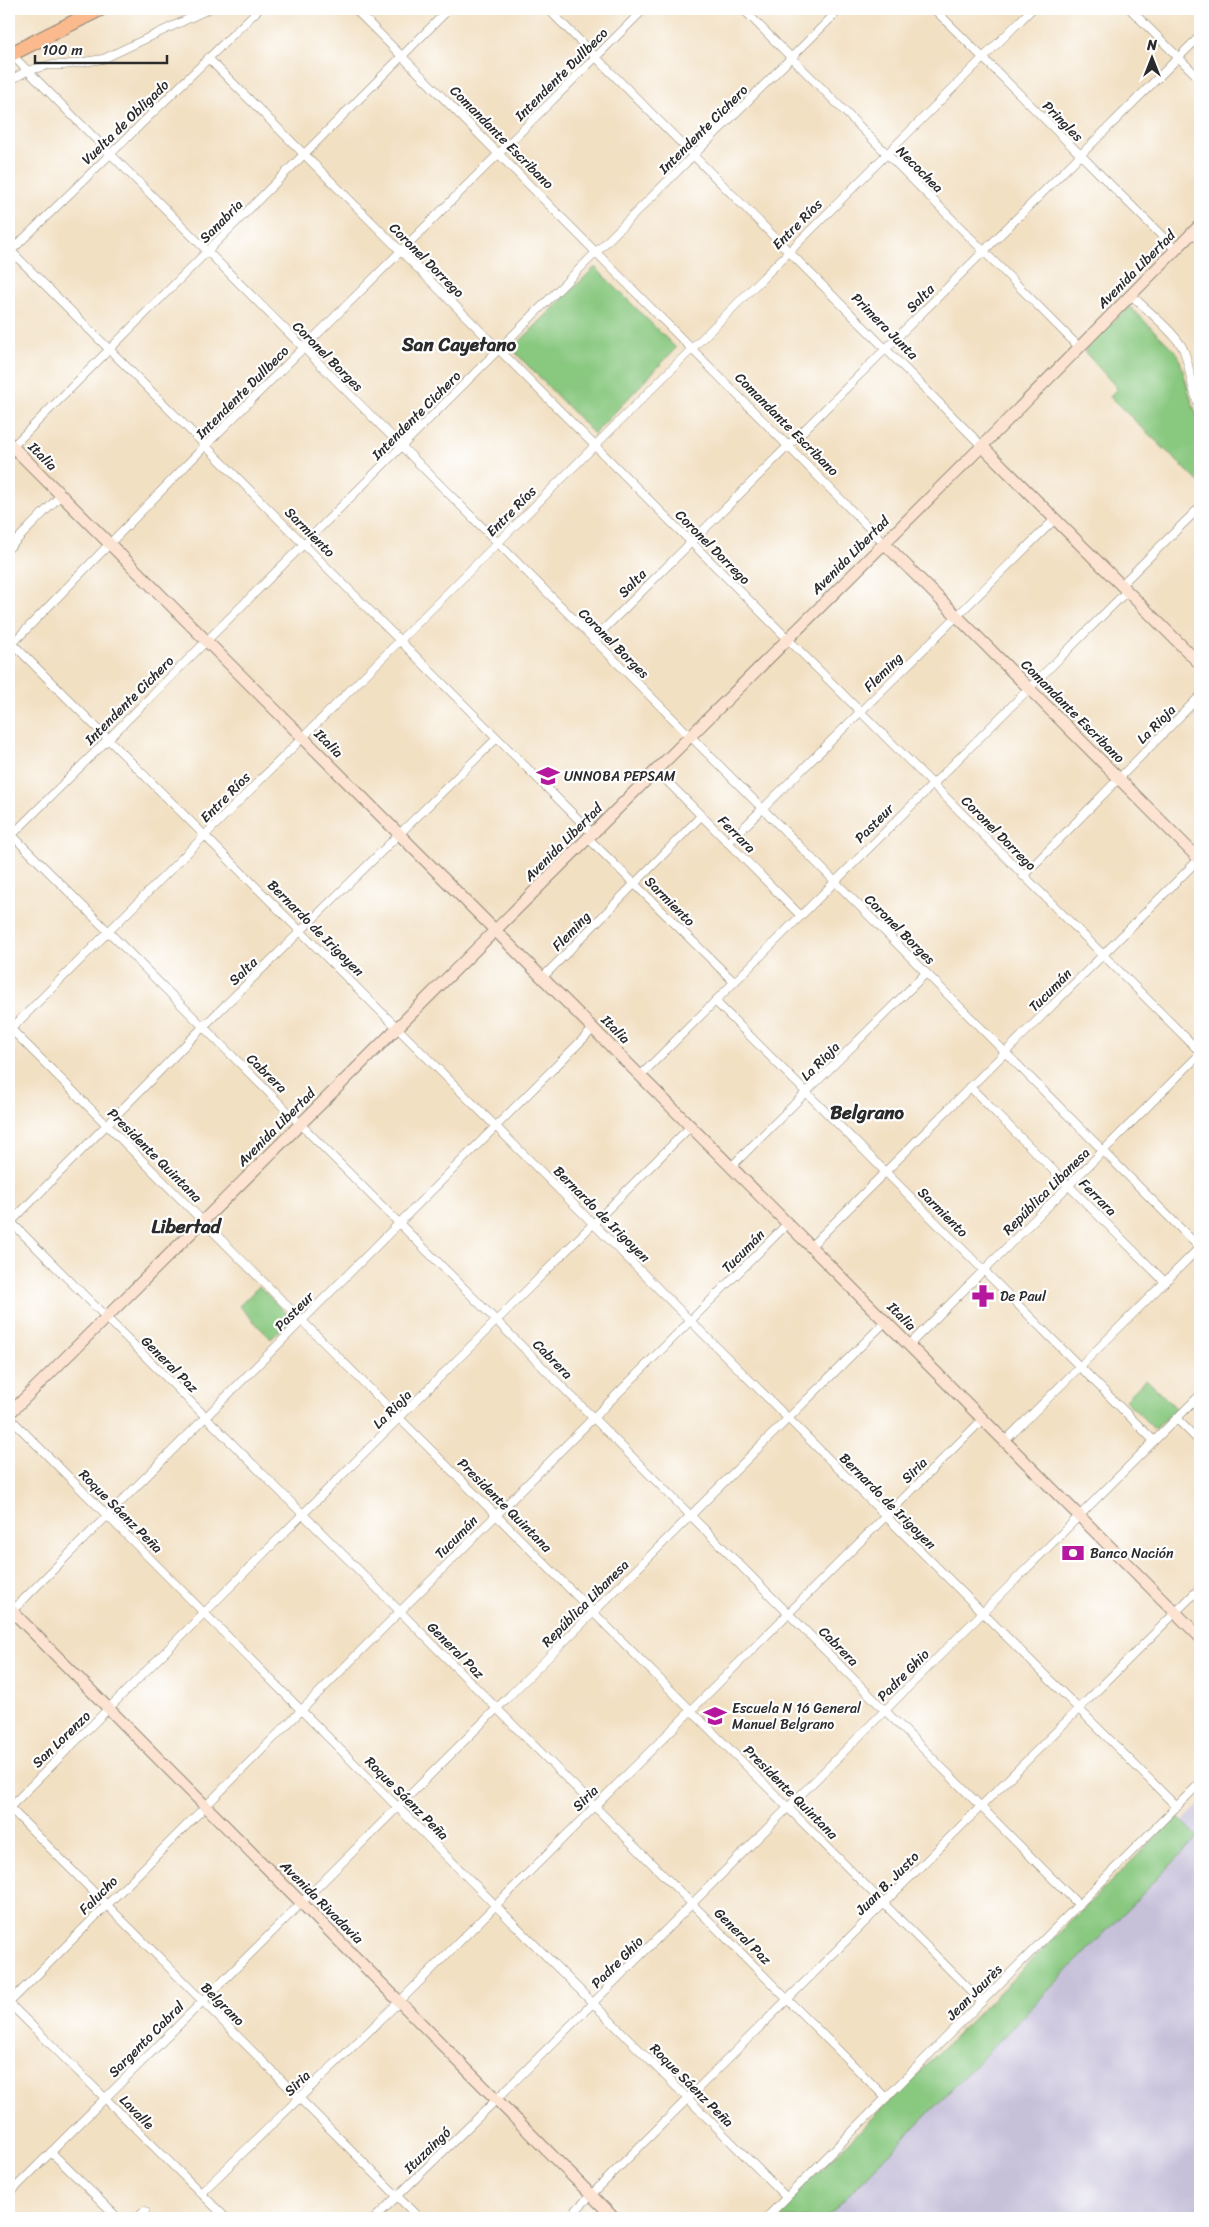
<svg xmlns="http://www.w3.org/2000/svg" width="1209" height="2227" font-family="Sriracha,sans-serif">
  <rect width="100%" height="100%" fill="#fff"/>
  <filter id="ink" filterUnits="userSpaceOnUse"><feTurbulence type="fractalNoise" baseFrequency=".02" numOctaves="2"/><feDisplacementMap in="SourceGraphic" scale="10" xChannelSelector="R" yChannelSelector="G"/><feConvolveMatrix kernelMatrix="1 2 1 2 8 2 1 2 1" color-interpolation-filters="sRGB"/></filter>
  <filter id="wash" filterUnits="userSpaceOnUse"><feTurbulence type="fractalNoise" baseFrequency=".0096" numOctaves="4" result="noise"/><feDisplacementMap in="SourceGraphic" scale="20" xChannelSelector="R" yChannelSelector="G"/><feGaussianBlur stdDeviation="1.12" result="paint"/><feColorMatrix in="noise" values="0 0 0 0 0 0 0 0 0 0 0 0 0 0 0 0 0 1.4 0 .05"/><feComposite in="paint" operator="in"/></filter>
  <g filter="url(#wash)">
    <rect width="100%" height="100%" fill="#f2e0c3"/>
    <path fill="#c6c0d9" d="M1200,1803V2218H826L1198,1837L1183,1822Z"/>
    <g fill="#88c87f" stroke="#5a7a55">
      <path d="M595,267L676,348L594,434L512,349Z"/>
      <path d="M1129,306L1178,354L1193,406L1200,421V483L1110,397L1117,388L1084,351Z"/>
      <path d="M259,1286L292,1319L271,1339L239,1306Z"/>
      <path d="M1146,1379L1176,1408L1155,1430L1125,1400Z"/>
      <path d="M1177,1816L1198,1837L826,2218H772Z"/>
    </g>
  </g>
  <g filter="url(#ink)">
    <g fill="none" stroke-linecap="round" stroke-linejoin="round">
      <defs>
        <g id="street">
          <path d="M355,9L884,543"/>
          <path d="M548,9L982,446"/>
          <path d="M743,9L1079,347"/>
          <path d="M934,9L1176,250"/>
          <path d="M1130,9L1200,79"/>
          <path d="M9,52L1200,1248"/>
          <path d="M208,58L1200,1052"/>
          <path d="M9,81L27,71L49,65H64L103,59L209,9"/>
          <path d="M1193,232L1200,240"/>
          <path d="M9,249L593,834"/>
          <path d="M9,253L259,9"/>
          <path d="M1131,295C1144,307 1179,336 1184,351C1191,370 1191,390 1200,407"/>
          <path d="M10,449L449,9"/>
          <path d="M9,548L61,495"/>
          <path d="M1121,585L1200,507"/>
          <path d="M9,640L1177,1807"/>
          <path d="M593,640L1200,36"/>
          <path d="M9,647L206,445L644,9"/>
          <path d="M656,770L800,915"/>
          <path d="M9,832L1079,1905"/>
          <path d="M9,838L840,9"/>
          <path d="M588,838L734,982"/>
          <path d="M728,843L1055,519"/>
          <path d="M1023,876L1200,696"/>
          <path d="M543,977L701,816"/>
          <path d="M715,1001L1154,1441"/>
          <path d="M9,1027L982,2002"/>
          <path d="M9,1031L1032,9"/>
          <path d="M641,1075L1127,591"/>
          <path d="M970,1087L1165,1282"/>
          <path d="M732,1166L926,973"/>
          <path d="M9,1220L886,2098"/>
          <path d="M9,1224L203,1027L497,738"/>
          <path d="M811,1246L1200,858"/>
          <path d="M909,1345L1200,1054"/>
          <path d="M9,1417L786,2197"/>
          <path d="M1177,1419L1200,1442"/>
          <path d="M1005,1441L1200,1247"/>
          <path d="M9,1614L594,1028"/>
          <path d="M9,1807L419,2218"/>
          <path d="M9,1808L691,1126"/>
          <path d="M9,2003L788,1223"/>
          <path d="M9,2003L226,2218"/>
          <path d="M51,2152L118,2218"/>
          <path d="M201,2193L400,2001L983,1419"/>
          <path d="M9,2194L886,1321"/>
          <path d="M137,2218L145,2211"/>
          <path d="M375,2218L496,2100L1200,1395"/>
          <path d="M568,2218L1200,1588"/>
          <path d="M766,2218L1200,1783"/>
        </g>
        <g id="secondary">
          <path d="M9,443L1200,1637"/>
          <path d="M982,446L1200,664"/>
          <path d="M884,543L1200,860"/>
          <path d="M9,1414L982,446L1200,225"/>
          <path d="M9,1608L614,2218"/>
        </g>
        <path id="highway" d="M9,55L100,9"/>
      </defs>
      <use href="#street" stroke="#8e8677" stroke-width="9"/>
      <use href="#secondary" stroke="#8e8677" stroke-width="13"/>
      <use href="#highway" stroke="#8e8677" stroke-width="16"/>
      <use href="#street" stroke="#fff" stroke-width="8"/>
      <use href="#secondary" stroke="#fde3d1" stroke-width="11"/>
      <use href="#highway" stroke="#fbba8d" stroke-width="14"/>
    </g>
  </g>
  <defs>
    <symbol id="university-bare" viewBox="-9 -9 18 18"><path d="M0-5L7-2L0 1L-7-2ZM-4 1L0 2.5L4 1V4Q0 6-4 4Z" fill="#b5179e" stroke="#fff" stroke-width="2.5" paint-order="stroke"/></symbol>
    <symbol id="pharmacy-bare" viewBox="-9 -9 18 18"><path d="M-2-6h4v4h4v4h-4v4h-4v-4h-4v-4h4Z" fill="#b5179e" stroke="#fff" stroke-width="2.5" paint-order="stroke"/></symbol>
    <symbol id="bank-bare" viewBox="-9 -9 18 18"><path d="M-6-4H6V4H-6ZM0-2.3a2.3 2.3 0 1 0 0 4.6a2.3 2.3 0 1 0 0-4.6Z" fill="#b5179e" stroke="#fff" stroke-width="2.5" paint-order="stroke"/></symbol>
    <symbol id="school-bare" viewBox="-9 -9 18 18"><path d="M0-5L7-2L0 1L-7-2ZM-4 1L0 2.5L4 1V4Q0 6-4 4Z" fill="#b5179e" stroke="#fff" stroke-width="2.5" paint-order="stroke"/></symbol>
  </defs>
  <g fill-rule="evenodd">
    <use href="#university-bare" x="532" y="760" width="32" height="32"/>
    <use href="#pharmacy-bare" x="967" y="1280" width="32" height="32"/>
    <use href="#bank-bare" x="1057" y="1537" width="32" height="32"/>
    <use href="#school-bare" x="699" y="1700" width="32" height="32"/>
  </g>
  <g text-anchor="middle" stroke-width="4.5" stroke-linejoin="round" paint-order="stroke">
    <g font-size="14" fill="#2b2b2b" stroke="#fff">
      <text transform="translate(561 74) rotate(-45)" y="5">Intendente Dullbeco</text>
      <text transform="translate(1063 121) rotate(45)" y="5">Pringles</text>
      <text transform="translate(125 122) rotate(-44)" y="5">Vuelta de Obligado</text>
      <text transform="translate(703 129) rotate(-45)" y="5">Intendente Cichero</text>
      <text transform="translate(502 137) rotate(45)" y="5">Comandante Escribano</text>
      <text transform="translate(920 169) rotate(45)" y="5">Necochea</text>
      <text transform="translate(221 221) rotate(-45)" y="5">Sanabria</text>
      <text transform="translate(797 224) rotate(-45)" y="5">Entre Ríos</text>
      <text transform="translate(427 260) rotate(45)" y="5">Coronel Dorrego</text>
      <text transform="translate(1136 269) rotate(-45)" y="5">Avenida Libertad</text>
      <text transform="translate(920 298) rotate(-45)" y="5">Salta</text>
      <text transform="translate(885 326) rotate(45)" y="5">Primera Junta</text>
      <text transform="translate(328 356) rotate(45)" y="5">Coronel Borges</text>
      <text transform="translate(242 392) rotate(-45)" y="5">Intendente Dullbeco</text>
      <text transform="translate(416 415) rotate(-45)" y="5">Intendente Cichero</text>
      <text transform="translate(787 424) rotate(45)" y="5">Comandante Escribano</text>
      <text transform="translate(43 456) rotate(45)" y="5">Italia</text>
      <text transform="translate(511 511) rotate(-45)" y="5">Entre Ríos</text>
      <text transform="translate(310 532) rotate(45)" y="5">Sarmiento</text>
      <text transform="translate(713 547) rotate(45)" y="5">Coronel Dorrego</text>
      <text transform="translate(850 555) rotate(-45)" y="5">Avenida Libertad</text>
      <text transform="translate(632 583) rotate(-45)" y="5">Salta</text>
      <text transform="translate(614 643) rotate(45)" y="5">Coronel Borges</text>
      <text transform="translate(883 672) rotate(-45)" y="5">Fleming</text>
      <text transform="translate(129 700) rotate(-45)" y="5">Intendente Cichero</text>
      <text transform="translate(1073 711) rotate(45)" y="5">Comandante Escribano</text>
      <text transform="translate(1156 724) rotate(-45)" y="5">La Rioja</text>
      <text transform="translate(329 743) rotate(45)" y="5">Italia</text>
      <text transform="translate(225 797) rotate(-45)" y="5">Entre Ríos</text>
      <text transform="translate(874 823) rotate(-45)" y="5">Pasteur</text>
      <text transform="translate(999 833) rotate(45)" y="5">Coronel Dorrego</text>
      <text transform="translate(737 834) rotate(45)" y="5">Ferrara</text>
      <text transform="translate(563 842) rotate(-45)" y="5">Avenida Libertad</text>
      <text transform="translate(670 901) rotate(45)" y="5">Sarmiento</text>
      <text transform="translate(316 928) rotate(45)" y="5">Bernardo de Irigoyen</text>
      <text transform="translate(900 929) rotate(45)" y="5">Coronel Borges</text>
      <text transform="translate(571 931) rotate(-46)" y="5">Fleming</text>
      <text transform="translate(243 971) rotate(-44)" y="5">Salta</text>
      <text transform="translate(1050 990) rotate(-45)" y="5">Tucumán</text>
      <text transform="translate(616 1029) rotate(45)" y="5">Italia</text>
      <text transform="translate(820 1061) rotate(-45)" y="5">La Rioja</text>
      <text transform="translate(267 1073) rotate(44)" y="5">Cabrera</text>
      <text transform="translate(276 1127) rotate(-45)" y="5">Avenida Libertad</text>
      <text transform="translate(155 1155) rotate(45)" y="5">Presidente Quintana</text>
      <text transform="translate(1046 1191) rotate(-45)" y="5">República Libanesa</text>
      <text transform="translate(1098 1197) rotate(45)" y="5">Ferrara</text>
      <text transform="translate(943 1212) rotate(45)" y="5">Sarmiento</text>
      <text transform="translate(602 1214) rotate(45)" y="5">Bernardo de Irigoyen</text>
      <text transform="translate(743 1251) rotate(-45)" y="5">Tucumán</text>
      <text transform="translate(294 1311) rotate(-45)" y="5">Pasteur</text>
      <text transform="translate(902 1316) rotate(45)" y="5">Italia</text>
      <text transform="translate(553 1359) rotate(45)" y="5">Cabrera</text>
      <text transform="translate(170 1364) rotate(45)" y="5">General Paz</text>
      <text transform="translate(392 1409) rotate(-45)" y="5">La Rioja</text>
      <text transform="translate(914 1470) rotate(-45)" y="5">Siria</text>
      <text transform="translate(888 1501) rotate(45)" y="5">Bernardo de Irigoyen</text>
      <text transform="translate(505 1505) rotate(45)" y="5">Presidente Quintana</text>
      <text transform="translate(121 1511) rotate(45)" y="5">Roque Sáenz Peña</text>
      <text transform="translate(456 1537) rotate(-45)" y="5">Tucumán</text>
      <text transform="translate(585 1603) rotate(-45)" y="5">República Libanesa</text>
      <text transform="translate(839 1646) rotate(45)" y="5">Cabrera</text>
      <text transform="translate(456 1650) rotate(45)" y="5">General Paz</text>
      <text transform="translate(903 1675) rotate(-45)" y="5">Padre Ghio</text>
      <text transform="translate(61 1739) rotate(-44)" y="5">San Lorenzo</text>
      <text transform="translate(791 1792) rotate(45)" y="5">Presidente Quintana</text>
      <text transform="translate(407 1798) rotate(45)" y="5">Roque Sáenz Peña</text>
      <text transform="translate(585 1798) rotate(-45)" y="5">Siria</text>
      <text transform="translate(887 1883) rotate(-45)" y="5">Juan B. Justo</text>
      <text transform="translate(98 1895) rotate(-45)" y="5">Falucho</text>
      <text transform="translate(322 1902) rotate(45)" y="5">Avenida Rivadavia</text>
      <text transform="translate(743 1936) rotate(45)" y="5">General Paz</text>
      <text transform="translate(617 1962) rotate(-45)" y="5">Padre Ghio</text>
      <text transform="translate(974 1992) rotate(-45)" y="5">Jean Jaurès</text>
      <text transform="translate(223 2004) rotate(45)" y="5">Belgrano</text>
      <text transform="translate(146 2039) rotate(-45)" y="5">Sargento Cabral</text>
      <text transform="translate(297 2083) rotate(-44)" y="5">Siria</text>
      <text transform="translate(692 2085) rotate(45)" y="5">Roque Sáenz Peña</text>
      <text transform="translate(137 2112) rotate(45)" y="5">Lavalle</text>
      <text transform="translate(427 2150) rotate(-44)" y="5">Ituzaingó</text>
    </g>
    <g font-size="14" fill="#2b2b2b" stroke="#fff" text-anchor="start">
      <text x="564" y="781">UNNOBA PEPSAM</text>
      <text x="1000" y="1301">De Paul</text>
      <text x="1090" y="1558">Banco Nación</text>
      <text x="732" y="1713">Escuela N 16 General<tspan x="732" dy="16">Manuel Belgrano</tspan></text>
    </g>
    <g font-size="19" font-weight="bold" fill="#2b2b2b" stroke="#fff">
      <text x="459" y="351">San Cayetano</text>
      <text x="867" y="1119">Belgrano</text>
      <text x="186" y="1233">Libertad</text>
    </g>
  </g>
  <rect width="1209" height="2227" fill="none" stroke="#fff" stroke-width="30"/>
  <g transform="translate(1152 58)" stroke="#ffffff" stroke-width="4" paint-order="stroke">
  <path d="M0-4L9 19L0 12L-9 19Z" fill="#2b2b2b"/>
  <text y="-8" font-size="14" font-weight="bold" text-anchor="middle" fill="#2b2b2b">N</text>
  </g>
  <path d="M35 55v8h132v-8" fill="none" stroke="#2b2b2b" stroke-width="2.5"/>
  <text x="42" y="55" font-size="15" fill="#2b2b2b" stroke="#ffffff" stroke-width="4" paint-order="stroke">100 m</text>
</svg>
